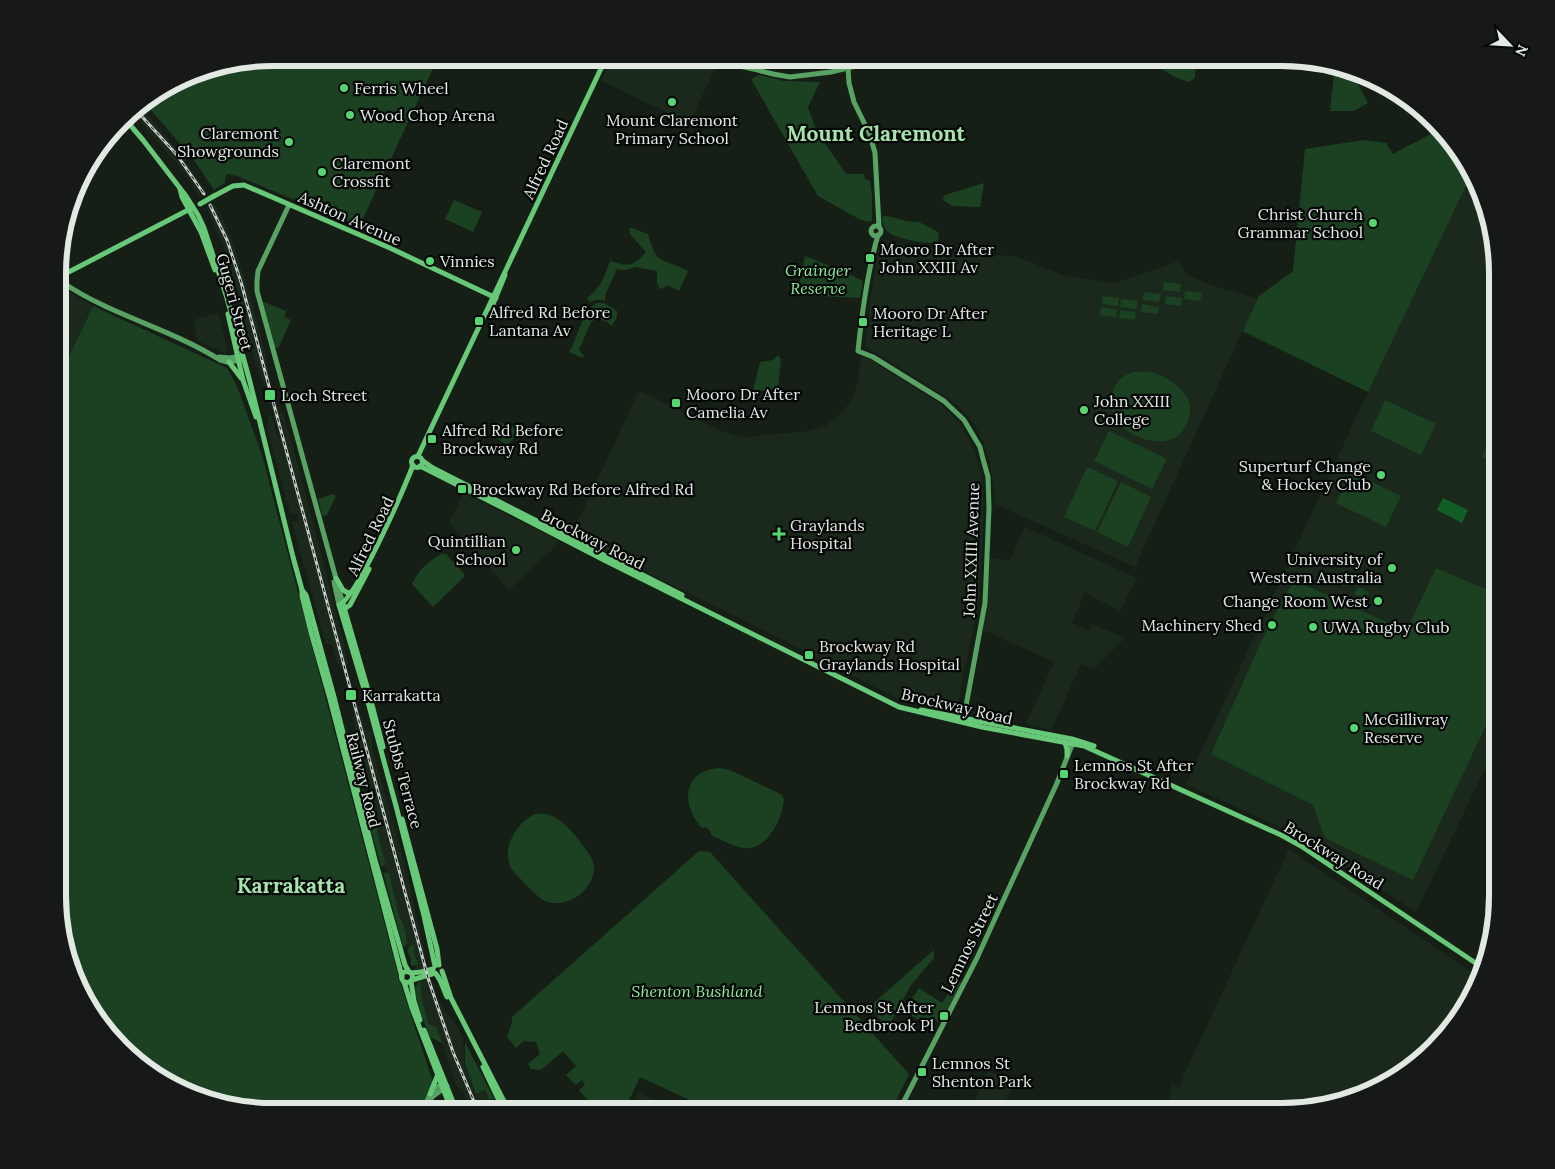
<svg xmlns="http://www.w3.org/2000/svg" width="1555" height="1169" font-family="Lora,serif">
  <rect width="100%" height="100%" fill="#151f16"/>
  <g fill="#1a291c">
    <path d="M612,58H715L717,59L718,63L689,123L601,81Z"/>
    <path d="M141,106L185,160L207,193L200,197L197,193L184,172L131,111Z"/>
    <path d="M1438,130L1467,167L1477,185L1497,273V744L1416,912L1297,835L1186,784L1368,392L1242,332L1135,567L995,504L992,477L989,458L983,441L971,419L952,401L865,346L869,307L879,245L882,241L886,240L905,245L960,255L1015,256L1065,276L1116,283L1179,261L1186,274L1208,284L1257,299L1259,296L1293,271L1305,149L1364,140L1386,143L1393,154Z"/>
    <path d="M213,203L218,209L232,239L252,302L266,355V362L271,384L269,385L283,437L286,436L279,412H282L293,447L321,553L344,643L348,664L345,665L358,715L361,714L365,729L371,731L372,733V748L406,868L428,968L418,971L412,960L401,927L370,811L376,809L352,717L355,716L342,666H339L337,663L332,644L326,645L292,522L298,521L297,514H290L268,432V417L271,414L278,438H280L266,386H264L263,383L253,355L226,251L206,207Z"/>
    <path d="M64,289L93,306L59,378V291Z"/>
    <path d="M218,313L228,351L225,354L200,342L197,339L193,320Z"/>
    <path d="M866,357L942,405L961,424L974,449L982,477L984,508L979,602L956,711L905,702L788,643L787,641L781,639L577,538L574,530L638,393L642,392L721,431L735,436L744,437L808,431L827,425L841,413L851,401L858,382L861,359Z"/>
    <path d="M464,493L557,540L558,544L509,590L449,523Z"/>
    <path d="M1025,527L1137,578L1120,611L1085,593L1072,623L1089,630L1092,624L1125,638L1094,669L1081,664L1051,730L1026,724L1054,662L981,629L989,558L1010,560Z"/>
    <path d="M1289,849L1481,978L1444,1038L1377,1089L1281,1111H1168L1171,1084L1181,1088L1183,1077Z"/>
    <path d="M431,978L438,1001L457,1026L463,1038L464,1065L476,1094L485,1091L488,1099L494,1100L500,1111H472L463,1092L457,1086L436,1027L430,1024L422,999L420,980Z"/>
    <path d="M988,1071L1014,1083L1001,1111H970Z"/>
    <path d="M639,1093L680,1111H631Z"/>
  </g>
  <g fill="#1b4122">
    <path d="M274,58H438L359,227L237,176L226,174L225,183L214,190L194,160L145,103L204,69Z"/>
    <path d="M1161,58H1194L1196,65L1195,78L1189,82C1178,79 1170,75 1161,68Z"/>
    <path d="M1337,68L1351,71L1368,103L1354,111H1330L1334,75Z"/>
    <path d="M759,75L784,81L820,82L808,107L816,130L846,174H864L865,179L870,181L872,196V221L867,222L859,219L818,196L751,79Z"/>
    <path d="M1438,130L1471,175L1368,392L1243,331L1259,296L1293,271L1305,149L1364,140L1386,143L1393,154Z"/>
    <path d="M984,183L980,207L952,206L943,200L944,196L948,194Z"/>
    <path d="M454,200L482,212L473,232L445,219Z"/>
    <path d="M884,216H887L906,221L919,222L938,232L939,238L937,244C923,242 895,240 886,230C884,227 883,222 882,218Z"/>
    <path d="M629,227L648,234C657,267 662,257 688,271L679,291L667,285L662,289L659,288V286L657,284V271L636,267L625,270L617,269L605,295V300H595L590,302L587,298C600,289 605,276 610,261C629,267 633,267 646,252L630,234Z"/>
    <path d="M805,256L842,271L863,281L860,298L818,296L798,291Z"/>
    <path d="M1164,282L1181,284L1180,292L1163,290Z"/>
    <path d="M1185,291L1202,293L1200,301L1184,299Z"/>
    <path d="M1144,292L1161,294L1159,302L1143,300Z"/>
    <path d="M1103,296L1119,298L1118,306L1102,304Z"/>
    <path d="M1166,296L1182,298L1181,306L1165,304Z"/>
    <path d="M1121,299L1138,301L1136,309L1120,307Z"/>
    <path d="M262,301L286,311L284,317L291,320L279,347L275,348Z"/>
    <path d="M597,303H604L617,311V317L612,326L605,321L595,319L591,322L579,350L584,356L583,358L569,352C579,337 580,313 597,303Z"/>
    <path d="M1142,304L1159,307L1158,314L1141,312Z"/>
    <path d="M93,306L227,368L237,386L262,455L399,979L433,1082L419,1111H260L191,1095L131,1058L80,991L58,910L59,378Z"/>
    <path d="M1101,307L1117,310L1116,317L1100,315Z"/>
    <path d="M1120,310L1136,312L1135,320L1119,318Z"/>
    <path d="M778,355L781,359L778,390L753,391L760,362L773,360Z"/>
    <path d="M1132,372C1139,372 1148,371 1155,373C1174,380 1198,398 1188,420C1185,427 1182,434 1175,438C1150,451 1100,425 1112,393C1116,382 1121,377 1132,372Z"/>
    <path d="M1385,400L1436,424L1421,455L1371,431Z"/>
    <path d="M498,422L522,429L507,445L493,436Z"/>
    <path d="M1497,425V464L1482,457Z"/>
    <path d="M1109,431L1167,459L1152,489L1094,461Z"/>
    <path d="M1087,467L1118,481L1095,531L1064,517Z"/>
    <path d="M1351,472L1401,496L1386,527L1336,503Z"/>
    <path d="M1121,482L1151,497L1128,547L1097,532Z"/>
    <path d="M333,494L336,496L327,515L322,516L318,499Z"/>
    <path d="M441,554H446L464,574V577L433,607L412,584C420,568 427,563 441,554Z"/>
    <path d="M1436,568L1497,594V702L1413,880L1325,838L1313,805L1211,754L1266,631L1294,580L1406,631Z"/>
    <path d="M1358,587L1369,592L1366,600L1354,594Z"/>
    <path d="M721,768L732,771L774,791L781,794L784,799C783,818 767,852 743,848C733,846 721,840 711,835L710,831L706,827L702,828C679,803 684,769 721,768Z"/>
    <path d="M372,814L378,827L377,831L385,863L384,866H381L367,815Z"/>
    <path d="M535,814C555,811 567,826 579,840C584,847 590,854 593,862C596,871 592,880 587,887C577,901 555,909 540,898C535,894 531,889 526,885C521,879 515,874 511,868C501,847 517,823 535,814Z"/>
    <path d="M699,851L710,852L909,1074L891,1111H713L640,1077L624,1111H615L608,1103L599,1111L595,1107L599,1103L596,1100L591,1104L579,1090L585,1085L582,1080L576,1085L566,1075L576,1066L563,1051L541,1070L531,1069L528,1064L540,1054L536,1042L524,1041L516,1048L507,1037C509,1030 513,1023 512,1017Z"/>
    <path d="M383,872L389,874L399,916C403,922 408,938 406,945L403,947Z"/>
    <path d="M413,944L415,947L413,951L418,963L417,965L413,966L411,965V959L407,950Z"/>
    <path d="M934,950V958L911,985L890,1024L885,1025L869,1007Z"/>
    <path d="M420,980L422,999L429,1024L436,1027L442,1043L430,1037C424,1021 416,1005 415,988Z"/>
    <path d="M959,982H962L945,1016H943L941,1023L932,1018L927,1025L904,1011L919,988L942,1003L951,989Z"/>
    <path d="M465,1042L494,1099H489L485,1090L476,1094L465,1064Z"/>
  </g>
  <path fill="#125e27" d="M1443,498L1468,510L1462,523L1437,510Z"/>
  <g fill="none" stroke-linecap="round" stroke-linejoin="round">
    <g stroke="#58a264" stroke-width="5">
      <path d="M724,58L744,67L758,70"/>
      <path d="M732,58L761,71L773,74L790,77L831,72L889,58"/>
      <path d="M848,68L849,83L854,102L870,135L875,153L879,226"/>
      <path d="M289,205L258,271L257,281V291L343,604"/>
      <circle cx="876" cy="231" r="5"/>
      <path d="M878,235C867,273 862,312 858,351L873,357L944,401L964,420L980,447L983,459L988,477L989,508L985,603L963,722"/>
      <path d="M65,284C113,316 171,329 220,360L227,362L242,360"/>
      <path d="M219,357L230,358L240,356"/>
      <path d="M334,582L339,605"/>
      <path d="M423,1111C427,1101 429,1092 438,1086H447L432,1097L424,1109"/>
      <path d="M899,1111L977,958L1057,783L1072,745V741"/>
    </g>
    <g stroke="#67c878" stroke-width="5">
      <path d="M125,119L143,140L186,196L198,215L204,228L227,298L250,382L293,557L302,590L306,595L334,697L375,860L405,965L409,972"/>
      <path d="M180,189L182,197L201,232L215,270"/>
      <path d="M214,196L233,186L244,185L390,248L496,298"/>
      <path d="M59,289L63,287L65,284L64,281L59,278L61,276L192,208"/>
      <path d="M491,309L505,275"/>
      <path d="M228,314L243,380L256,417"/>
      <path d="M229,362L241,378"/>
      <path d="M418,456L606,58"/>
      <circle cx="417" cy="462" r="5.5"/>
      <path d="M423,461L433,468L682,595"/>
      <path d="M413,465L410,473C401,495 356,599 339,605L368,702L396,806L424,916L435,966"/>
      <path d="M420,466L513,513L604,560L899,707L982,727L1084,746L1281,835L1301,846L1483,968"/>
      <path d="M336,578L343,590L348,593L352,592"/>
      <path d="M302,590V596L311,632L330,699L402,977"/>
      <path d="M343,604L370,697"/>
      <path d="M343,610L350,605L369,569"/>
      <path d="M372,705L383,747"/>
      <path d="M921,710L1072,739L1094,746"/>
      <path d="M1065,743L1067,749V756"/>
      <path d="M402,819L437,949L439,965"/>
      <path d="M442,971L451,998L509,1111"/>
      <circle cx="407" cy="977" r="5.5"/>
      <path d="M411,973L421,972L433,969"/>
      <path d="M436,974C442,981 443,989 447,997"/>
      <path d="M412,980L435,973"/>
      <path d="M411,981L414,1001L420,1020"/>
      <path d="M404,982L412,1008L449,1104L454,1111"/>
      <path d="M424,1030L453,1102V1108"/>
      <path d="M483,1067L504,1111"/>
      <path d="M430,1094L438,1074"/>
    </g>
    <defs>
      <g id="rail">
        <path d="M135,109L177,155L204,194"/>
        <path d="M210,205L227,240L241,282L428,978L453,1052L478,1111"/>
      </g>
    </defs>
    <use href="#rail" stroke="#c5cdc6" stroke-width="3"/>
    <use href="#rail" stroke="#040705" stroke-width="1" stroke-dasharray="4" stroke-linecap="butt"/>
    <path stroke="#67c878" stroke-width="5" d="M200,204L214,196"/>
  </g>
  <g fill="#56d671" stroke="#040705" stroke-width="2">
    <circle cx="344" cy="88" r="5"/>
    <circle cx="672" cy="102" r="5"/>
    <circle cx="350" cy="115" r="5"/>
    <circle cx="289" cy="142" r="5"/>
    <circle cx="322" cy="172" r="5"/>
    <circle cx="1373" cy="223" r="5"/>
    <rect x="865" y="253" width="10" height="10" rx="2.5"/>
    <circle cx="430" cy="261" r="5"/>
    <rect x="474" y="316" width="10" height="10" rx="2.5"/>
    <rect x="858" y="317" width="10" height="10" rx="2.5"/>
    <rect x="264" y="389" width="12" height="12" rx="2.5"/>
    <rect x="671" y="398" width="10" height="10" rx="2.5"/>
    <circle cx="1084" cy="410" r="5"/>
    <rect x="427" y="434" width="10" height="10" rx="2.5"/>
    <circle cx="1381" cy="475" r="5"/>
    <rect x="457" y="484" width="10" height="10" rx="2.5"/>
    <path d="M776.5 526.5h5v5h5v5h-5v5h-5v-5h-5v-5h5z"/>
    <circle cx="516" cy="550" r="5"/>
    <circle cx="1392" cy="568" r="5"/>
    <circle cx="1378" cy="601" r="5"/>
    <circle cx="1272" cy="625" r="5"/>
    <circle cx="1313" cy="627" r="5"/>
    <rect x="804" y="650" width="10" height="10" rx="2.5"/>
    <rect x="345" y="689" width="12" height="12" rx="2.5"/>
    <circle cx="1354" cy="728" r="5"/>
    <rect x="1059" y="769" width="10" height="10" rx="2.5"/>
    <rect x="939" y="1011" width="10" height="10" rx="2.5"/>
    <rect x="917" y="1067" width="10" height="10" rx="2.5"/>
  </g>
  <g text-anchor="middle" stroke-width="4.5" stroke-linejoin="round" paint-order="stroke">
    <g font-size="16" fill="#e2e9e3" stroke="#040705" text-anchor="start">
      <text x="354" y="94">Ferris Wheel</text>
      <text x="360" y="121">Wood Chop Arena</text>
      <text x="672" y="126" text-anchor="middle">Mount Claremont<tspan x="672" dy="18">Primary School</tspan></text>
      <text x="279" y="139" text-anchor="end">Claremont<tspan x="279" dy="18">Showgrounds</tspan></text>
      <text x="332" y="169">Claremont<tspan x="332" dy="18">Crossfit</tspan></text>
      <text x="1363" y="220" text-anchor="end">Christ Church<tspan x="1363" dy="18">Grammar School</tspan></text>
      <text x="880" y="255">Mooro Dr After<tspan x="880" dy="18">John XXIII Av</tspan></text>
      <text x="440" y="267">Vinnies</text>
      <text x="489" y="318">Alfred Rd Before<tspan x="489" dy="18">Lantana Av</tspan></text>
      <text x="873" y="319">Mooro Dr After<tspan x="873" dy="18">Heritage L</tspan></text>
      <text x="686" y="400">Mooro Dr After<tspan x="686" dy="18">Camelia Av</tspan></text>
      <text x="281" y="401">Loch Street</text>
      <text x="1094" y="407">John XXIII<tspan x="1094" dy="18">College</tspan></text>
      <text x="442" y="436">Alfred Rd Before<tspan x="442" dy="18">Brockway Rd</tspan></text>
      <text x="1371" y="472" text-anchor="end">Superturf Change<tspan x="1371" dy="18">&amp; Hockey Club</tspan></text>
      <text x="472" y="495">Brockway Rd Before Alfred Rd</text>
      <text x="790" y="531">Graylands<tspan x="790" dy="18">Hospital</tspan></text>
      <text x="506" y="547" text-anchor="end">Quintillian<tspan x="506" dy="18">School</tspan></text>
      <text x="1382" y="565" text-anchor="end">University of<tspan x="1382" dy="18">Western Australia</tspan></text>
      <text x="1368" y="607" text-anchor="end">Change Room West</text>
      <text x="1262" y="631" text-anchor="end">Machinery Shed</text>
      <text x="1323" y="633">UWA Rugby Club</text>
      <text x="819" y="652">Brockway Rd<tspan x="819" dy="18">Graylands Hospital</tspan></text>
      <text x="362" y="701">Karrakatta</text>
      <text x="1364" y="725">McGillivray<tspan x="1364" dy="18">Reserve</tspan></text>
      <text x="1074" y="771">Lemnos St After<tspan x="1074" dy="18">Brockway Rd</tspan></text>
      <text x="934" y="1013" text-anchor="end">Lemnos St After<tspan x="934" dy="18">Bedbrook Pl</tspan></text>
      <text x="932" y="1069">Lemnos St<tspan x="932" dy="18">Shenton Park</tspan></text>
    </g>
    <g font-size="16" fill="#e2e9e3" stroke="#040705">
      <text transform="translate(545 159) rotate(-65)" y="6">Alfred Road</text>
      <text transform="translate(350 218) rotate(24)" y="6">Ashton Avenue</text>
      <text transform="translate(235 302) rotate(75)" y="6">Gugeri Street</text>
      <text transform="translate(370 536) rotate(-64)" y="6">Alfred Road</text>
      <text transform="translate(593 539) rotate(27)" y="6">Brockway Road</text>
      <text transform="translate(971 550) rotate(-88)" y="6">John XXIII Avenue</text>
      <text transform="translate(957 706) rotate(13)" y="6">Brockway Road</text>
      <text transform="translate(403 774) rotate(75)" y="6">Stubbs Terrace</text>
      <text transform="translate(364 780) rotate(76)" y="6">Railway Road</text>
      <text transform="translate(1334 855) rotate(32)" y="6">Brockway Road</text>
      <text transform="translate(969 943) rotate(-64)" y="6">Lemnos Street</text>
    </g>
    <g font-size="16" font-style="italic" fill="#8eed9d" stroke="#040705">
      <text x="818" y="276">Grainger<tspan x="818" dy="18">Reserve</tspan></text>
      <text x="697" y="997">Shenton Bushland</text>
    </g>
    <g font-size="21" font-weight="bold" fill="#a5e4ac" stroke="#040705">
      <text x="876" y="141">Mount Claremont</text>
      <text x="291" y="893">Karrakatta</text>
    </g>
  </g>
  <path d="M0 0H1555V1169H0ZM273 66H1282A207 207 0 0 1 1489 273V896A207 207 0 0 1 1282 1103H273A207 207 0 0 1 66 896V273A207 207 0 0 1 273 66Z" fill="#161917" fill-rule="evenodd"/>
  <path fill="none" stroke="#e2e9e3" stroke-width="6" d="M273 66H1282A207 207 0 0 1 1489 273V896A207 207 0 0 1 1282 1103H273A207 207 0 0 1 66 896V273A207 207 0 0 1 273 66Z"/>
  <g transform="translate(1510 45) rotate(115)" stroke="#040705" stroke-width="4" paint-order="stroke">
  <path d="M0-4L9 19L0 12L-9 19Z" fill="#e2e9e3"/>
  <text y="-8" font-size="14" font-weight="bold" text-anchor="middle" fill="#e2e9e3">N</text>
  </g>
</svg>
